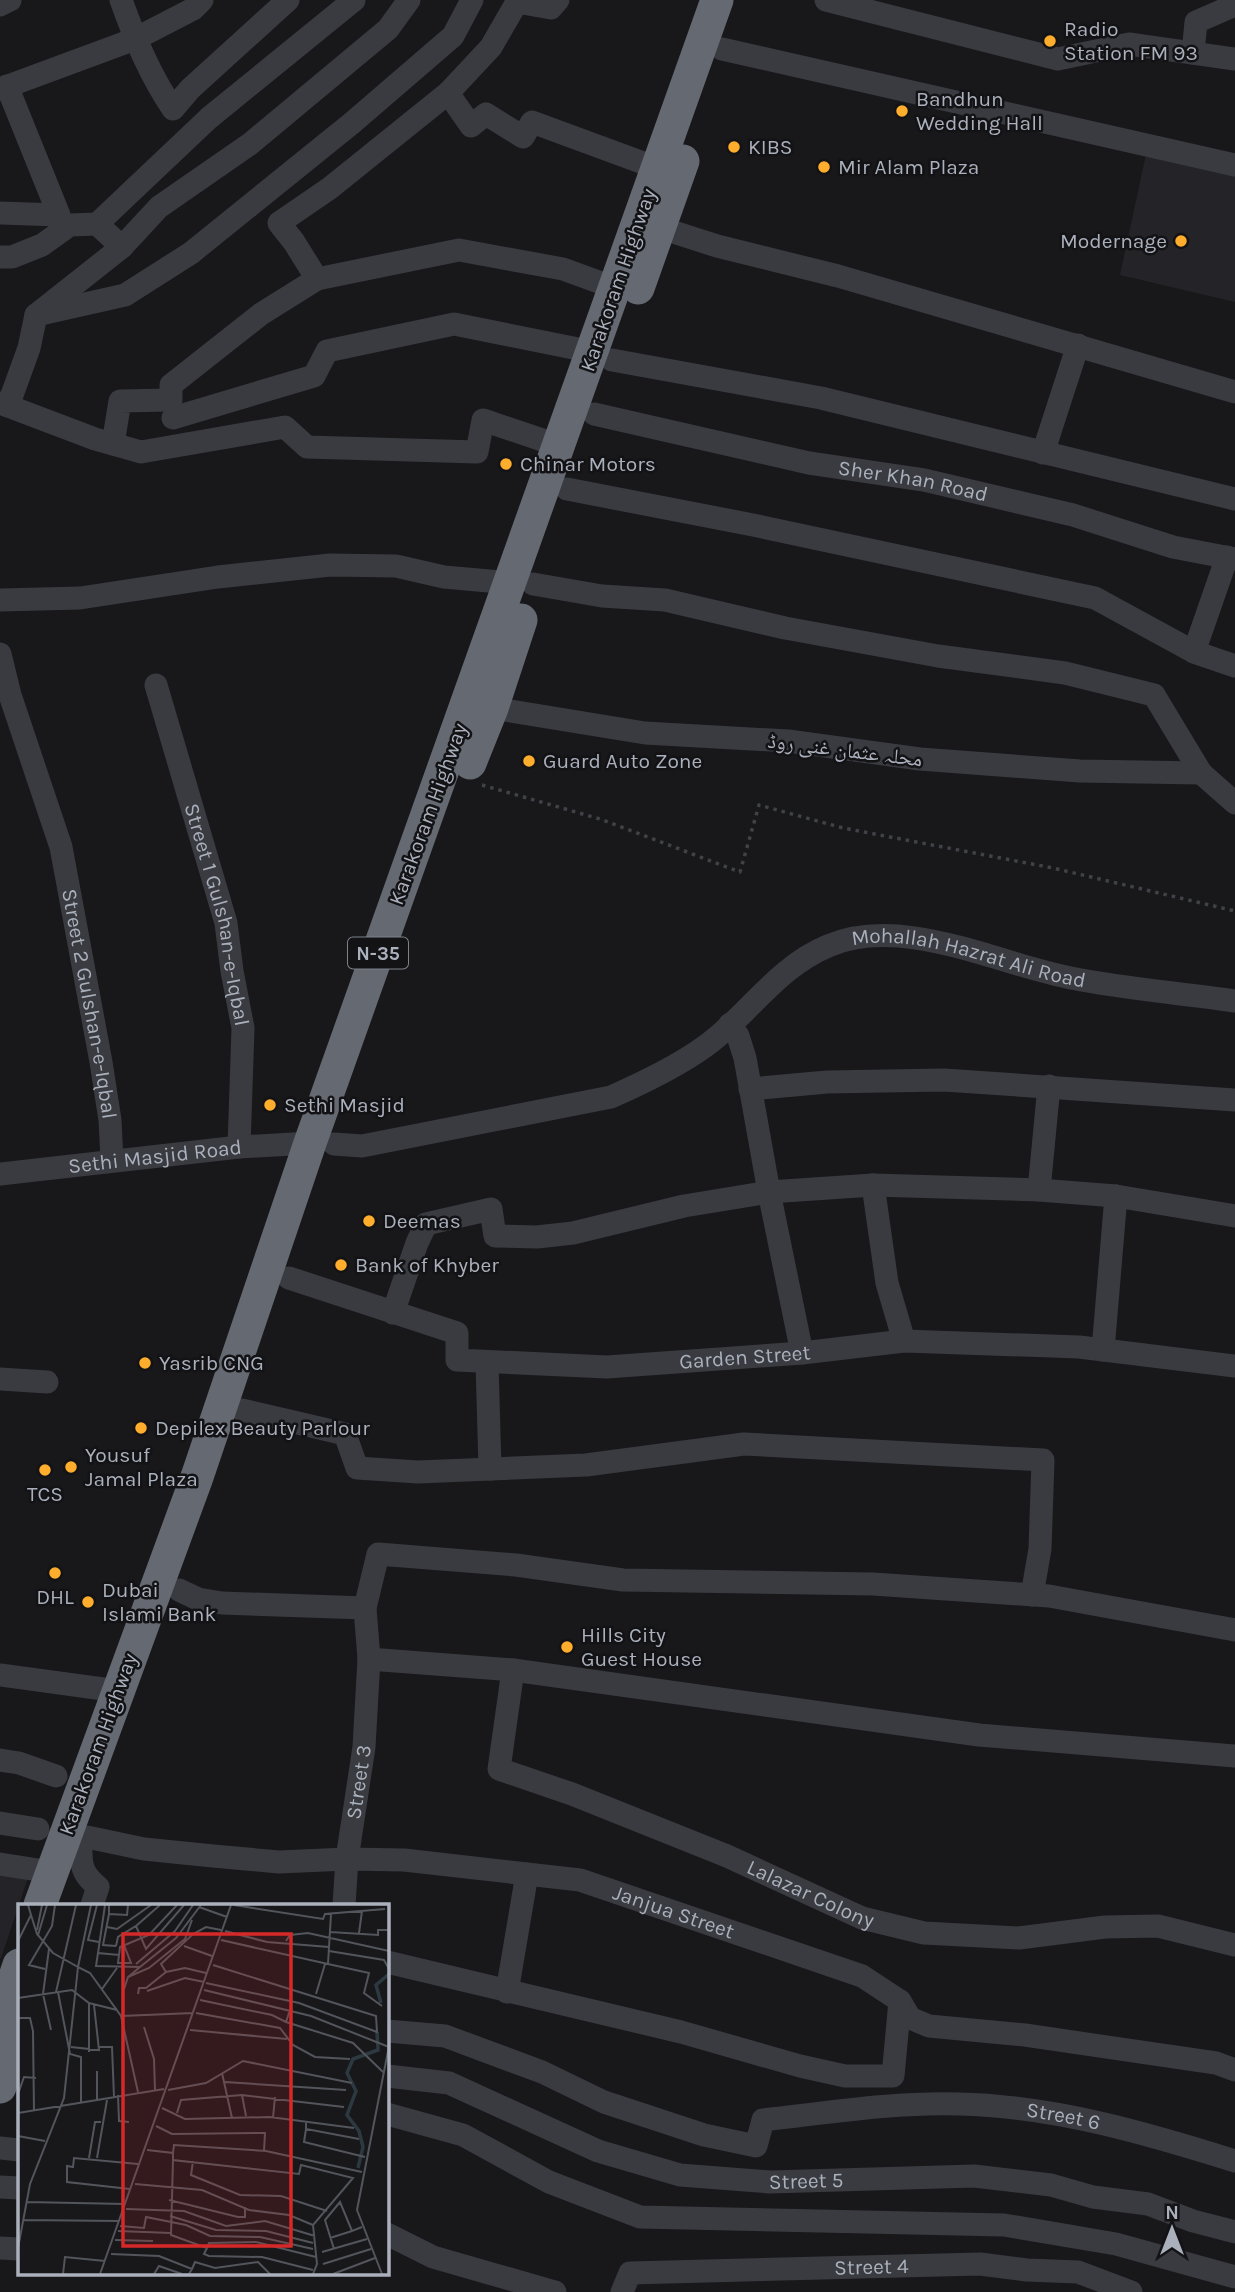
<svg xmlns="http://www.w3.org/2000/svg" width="1235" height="2292" font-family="Karla,'Noto Naskh Arabic',sans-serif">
  <rect width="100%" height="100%" fill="#18181b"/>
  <g fill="#242428">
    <path d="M1148,145L1235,163V302L1120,275Z"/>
    <path d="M0,1858L34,1860L1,1958H0Z"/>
  </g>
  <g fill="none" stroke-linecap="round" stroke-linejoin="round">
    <path stroke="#3f4247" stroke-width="3.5" stroke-dasharray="3.5 5" stroke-linecap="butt" d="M482,785L600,819L740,872L759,805L843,828L1053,868L1235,911"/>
    <g stroke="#393b40" stroke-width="23">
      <path d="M121,0C135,39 150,75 173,109L190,89L288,0"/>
      <path d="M826,0L1058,59L1129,44L1235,59"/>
      <path d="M0,5L10,0"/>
      <path d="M722,49L1235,165"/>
      <path d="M1193,53L1196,22L1235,5"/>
      <path d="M0,89L135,39L193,9L202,0"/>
      <path d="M448,93L471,126L486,114L523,137L532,122L657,168"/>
      <path d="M0,213L59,215L7,86"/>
      <path d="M97,224L209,118L354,0"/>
      <path d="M661,228L717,246L838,276L1235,392"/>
      <path d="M0,257H12L42,245L70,225L97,224L122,247L159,207L250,144L388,29L409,0"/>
      <path d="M317,279L459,250L563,269L615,288"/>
      <path d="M36,315L125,295L191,253L352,123L453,36L472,0"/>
      <path d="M612,360L821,398L1235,499"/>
      <path d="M0,403L95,439L141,452L285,427L307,447L477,452L483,420L560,446"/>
      <path d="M8,406L29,348L36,315L122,247"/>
      <path id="s1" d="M594,414L809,463L924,480L1073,515L1173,547L1235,559"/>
      <path d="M173,418L314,376L327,351L454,324L593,352"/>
      <path d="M113,444L120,401L171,400V385L261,314L317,279L294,242L279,223L330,188L448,93L491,47L517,2L551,8L558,0"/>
      <path d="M1043,453L1078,345"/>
      <path d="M567,489L753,525L1095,598L1194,652"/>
      <path d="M1227,557L1194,652L1235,666"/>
      <path d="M533,584L602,596L665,600L785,628L938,656L1065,673L1154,695L1201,773L1235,803"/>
      <path d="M0,600L80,598L218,577L330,565L396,566L444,577L511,583"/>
      <path id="s2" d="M0,654L10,695L61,847L101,1062L110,1120L112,1160"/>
      <path id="s3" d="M156,685L226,923L232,971L243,1028L239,1147"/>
      <path d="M492,708L645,733L788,741L920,759L1080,771L1201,773"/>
      <path d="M730,1024L738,1036L745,1058L769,1192L802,1353"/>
      <path d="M750,1089L827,1082L944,1080L1235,1100"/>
      <path id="s4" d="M334,1144L362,1146L611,1097C645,1082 689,1061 717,1037C754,1006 782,965 828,946C901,914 998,964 1071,978C1125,989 1181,993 1235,1001"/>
      <path id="s5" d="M0,1174L239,1147L310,1143"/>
      <path d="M873,1185L887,1283L904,1341"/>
      <path d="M1039,1190L1049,1086"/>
      <path id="s6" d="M289,1278L457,1333V1360L607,1367L802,1353L904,1341L1079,1347L1235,1366"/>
      <path d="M393,1313L417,1243L426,1224L491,1209L495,1236L537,1237L573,1233L684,1206L769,1192L873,1185L1039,1190L1116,1196L1235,1216"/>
      <path d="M1103,1350L1116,1196"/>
      <path d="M487,1362L490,1469"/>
      <path d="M0,1379L47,1382"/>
      <path d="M242,1410L345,1434L357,1468L418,1472L586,1465L744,1444L1043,1460L1040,1549L1032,1595"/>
      <path d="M179,1590L198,1599L222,1603L365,1608L369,1659L513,1670L979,1735L1235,1756"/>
      <path d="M365,1608L378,1554L516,1565L623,1580L873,1584L1049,1596L1235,1630"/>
      <path id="s7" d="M513,1670L499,1769L572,1794L727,1856L862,1918L924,1933L1019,1938L1105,1927L1158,1926L1235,1945"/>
      <path d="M0,1675L118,1691"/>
      <path d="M0,1760L19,1763L56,1776"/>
      <path d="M0,1823L38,1829"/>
      <path id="s8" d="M87,1837L144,1849L213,1856L279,1862L347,1859L404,1860L580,1880L862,1976L900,2001L910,2018L929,2026L1025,2035L1216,2063L1235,2070"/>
      <path d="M81,1852C81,1869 85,1876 98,1887L92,1905"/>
      <path d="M0,1864L51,1872"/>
      <path id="s9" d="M344,1905L347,1859L364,1747L369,1659"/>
      <path d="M387,1962L681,2032L800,2066L845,2076H893L900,2001"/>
      <path d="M507,1992L527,1874"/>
      <path id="s10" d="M387,2031L445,2036L542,2072L604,2102L704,2135L756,2146L763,2120C827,2113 894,2102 959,2104C1053,2106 1146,2133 1235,2161"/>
      <path id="s11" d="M387,2076L449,2083L598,2151L680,2175L770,2182L974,2176L1051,2185L1093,2197L1148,2204L1193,2221L1235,2232"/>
      <path d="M387,2114L463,2135L549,2182L640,2217L1004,2225L1116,2244L1235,2277"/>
      <path d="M0,2148L19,2150"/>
      <path d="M0,2187L19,2188"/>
      <path d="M387,2234L433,2257L555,2292"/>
      <path d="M0,2248L19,2249"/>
      <path id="s12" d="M622,2292L630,2273L980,2264L1027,2270L1078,2272L1131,2292"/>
    </g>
    <g stroke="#656972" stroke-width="33">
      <path d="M638,288L683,161"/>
      <path d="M470,763L492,708L521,620"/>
      <path d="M40,1905L197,1477L310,1143L717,0"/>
      <path d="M0,2020L19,1965"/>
      <path d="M0,2087L19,2031"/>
    </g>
  </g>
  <g fill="#ffad2c" stroke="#131316" stroke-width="2.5">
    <circle cx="1050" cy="41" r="7"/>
    <circle cx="902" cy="111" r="7"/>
    <circle cx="734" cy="147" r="7"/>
    <circle cx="824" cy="167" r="7"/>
    <circle cx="1181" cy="241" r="7"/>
    <circle cx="506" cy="464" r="7"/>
    <circle cx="529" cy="761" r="7"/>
    <circle cx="270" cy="1105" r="7"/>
    <circle cx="369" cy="1221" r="7"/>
    <circle cx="341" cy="1265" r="7"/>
    <circle cx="145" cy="1363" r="7"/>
    <circle cx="141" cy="1428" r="7"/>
    <circle cx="71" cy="1467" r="7"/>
    <circle cx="45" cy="1470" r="7"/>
    <circle cx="55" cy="1573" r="7"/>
    <circle cx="88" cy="1602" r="7"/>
    <circle cx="567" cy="1647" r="7"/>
  </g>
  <g text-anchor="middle" stroke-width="5" stroke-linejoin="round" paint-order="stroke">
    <rect fill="#131316" stroke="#7d818a" stroke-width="2" x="348" y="937.5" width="60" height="31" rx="5"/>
    <g font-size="19" font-weight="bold" fill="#aab0bc">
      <text x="378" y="960">N-35</text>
    </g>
    <g font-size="21" fill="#aab0bc" stroke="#131316" text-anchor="start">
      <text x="1064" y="36">Radio<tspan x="1064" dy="24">Station FM 93</tspan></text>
      <text x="916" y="106">Bandhun<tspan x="916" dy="24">Wedding Hall</tspan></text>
      <text x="748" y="154">KIBS</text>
      <text x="838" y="174">Mir Alam Plaza</text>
      <text x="1167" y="248" text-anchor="end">Modernage</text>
      <text x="520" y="471">Chinar Motors</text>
      <text x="543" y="768">Guard Auto Zone</text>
      <text x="284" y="1112">Sethi Masjid</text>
      <text x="383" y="1228">Deemas</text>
      <text x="355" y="1272">Bank of Khyber</text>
      <text x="159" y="1370">Yasrib CNG</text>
      <text x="155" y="1435">Depilex Beauty Parlour</text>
      <text x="85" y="1462">Yousuf<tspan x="85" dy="24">Jamal Plaza</tspan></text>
      <text x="45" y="1501" text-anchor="middle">TCS</text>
      <text x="102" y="1597">Dubai<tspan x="102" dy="24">Islami Bank</tspan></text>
      <text x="55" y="1604" text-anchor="middle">DHL</text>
      <text x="581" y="1642">Hills City<tspan x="581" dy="24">Guest House</tspan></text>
    </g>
    <g font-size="21" fill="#aab0bc" stroke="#131316">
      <text transform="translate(618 280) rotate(-71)" y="7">Karakoram Highway</text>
      <text dy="7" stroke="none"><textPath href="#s1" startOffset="326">Sher Khan Road</textPath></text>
      <text transform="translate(845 750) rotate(7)" y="7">محلہ عثمان غنی روڈ</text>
      <text transform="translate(428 814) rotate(-70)" y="7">Karakoram Highway</text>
      <text dy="7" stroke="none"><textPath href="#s3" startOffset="238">Street 1 Gulshan-e-Iqbal</textPath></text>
      <text dy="7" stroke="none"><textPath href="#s4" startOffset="693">Mohallah Hazrat Ali Road</textPath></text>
      <text dy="7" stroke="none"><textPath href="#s2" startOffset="362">Street 2 Gulshan-e-Iqbal</textPath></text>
      <text dy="7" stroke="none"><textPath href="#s5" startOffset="156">Sethi Masjid Road</textPath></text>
      <text dy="7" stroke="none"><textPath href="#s6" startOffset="492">Garden Street</textPath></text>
      <text transform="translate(98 1744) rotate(-70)" y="7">Karakoram Highway</text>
      <text dy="7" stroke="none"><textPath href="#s9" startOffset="124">Street 3</textPath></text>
      <text dy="7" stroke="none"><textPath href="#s7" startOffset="436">Lalazar Colony</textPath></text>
      <text dy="7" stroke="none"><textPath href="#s8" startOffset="595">Janjua Street</textPath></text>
      <text dy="7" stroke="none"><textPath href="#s10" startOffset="718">Street 6</textPath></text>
      <text dy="7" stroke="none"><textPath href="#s11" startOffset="438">Street 5</textPath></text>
      <text dy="7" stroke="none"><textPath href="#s12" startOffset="262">Street 4</textPath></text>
    </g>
  </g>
  <g transform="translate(18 1904)">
    <rect width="371" height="371" fill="#18181b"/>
    <path fill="none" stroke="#2d3940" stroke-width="3.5" d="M363,99L358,81L371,70M340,264L345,243L341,227L329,211L338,187L329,169L335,155L360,146L359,128"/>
    <path fill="none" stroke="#52555b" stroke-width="2" d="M79,1L70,36L81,38M87,1L80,49L101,51L102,43L131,31L159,1M91,1V10L109,11L110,1M216,1L305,15L307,10L367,5M181,3L209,13M91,10L85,41L98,42M13,11L19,30L35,49L60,63L73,1M118,22L142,1M89,23L99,25L133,1M19,26L24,1M207,27L249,38L311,43M312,28L360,31V26H371M341,29L344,7M20,31L29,1M203,36L310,60L313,10M0,37L13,11L10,1M268,37L272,31L290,29L371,47M98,42L100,33L118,22L128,45L166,1M166,42L194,52M31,45L25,90L33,126M311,47L366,56L371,65M80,49L78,62L122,63L158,34L183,1M101,51L100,59H113L106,41M118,60L157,27L175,1M310,60L351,69L346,89L364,102M27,65L11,61L34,22L37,1M148,68L167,64L188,69M110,73L131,64L167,35L174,16M188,79L281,99L359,128L358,112L195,61M84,85L99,64M106,85L110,73L122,63M186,86L293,112L371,143M129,87L167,74L186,78M38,88L58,1M40,88L52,150L63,153V199M120,90L121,84H128L148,68L143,60L175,30L188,23L203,26M298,90L307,60M0,94L54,86L71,99L99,106M182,96L254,111L268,118M272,106L268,118L335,139L365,168M178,109L262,124L275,141L297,153L332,155M103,112L175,109M0,114H12L15,127L16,208M126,123L136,155L137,186M172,126L269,135M53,143L81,146L76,101M80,143H94L96,193M71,148V99M204,169L214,214M207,178L328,186M150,186L188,179L225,157L334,179M0,190L6,173L18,174M100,191L101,217L111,218M224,191L228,212M79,197V167M144,204L167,215L252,213L336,224M0,209L146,185M159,209L163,196L224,191L326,203M255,214L257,193M288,218V225L341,235M138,222L154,230L247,229L246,247M288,225L286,238L347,253M0,232L27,237M129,246L155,249V256L281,270L283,261L335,274L295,321L299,360L295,370M155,249L156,241L248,247L344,268M71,254L77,218H83M79,254L89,196M155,256L153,331L189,344L186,350L191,352L244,353L295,366M175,257L173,271L222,291L263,292L309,307M117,280L184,286L231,306L271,311L295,321M112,285L49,278V262L55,263L56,254L120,260M151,296L220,313H227V303M8,298L107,300M108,305L166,307L208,322L247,317L297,332M152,312L198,326L248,327L295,339M5,316L101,317M102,322L126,324L128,313L168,321L192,332L242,333L295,345M100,327L153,329M312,334L334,327M97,336L135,337M0,344L12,280L46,194L60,63L72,69L103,112L120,188M189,344L191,339L238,338L298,353M316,345L307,316L322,298L334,327L344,323M304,348L349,335M93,350L141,352L174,365L171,370M305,360L353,345M174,365L177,358L197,364L240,358L252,370M45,370L47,353L87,357M82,370L213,1M136,370L141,362L164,370M315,370L357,354M364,370L339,306L371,142"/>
    <path fill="#d62828" fill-opacity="0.15" stroke="#d62828" stroke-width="3.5" d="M105,30H273V342H105Z"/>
    <rect width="371" height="371" fill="none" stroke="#aab0bc" stroke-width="3.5"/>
  </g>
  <g transform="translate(1172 2229)" stroke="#131316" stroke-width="5" paint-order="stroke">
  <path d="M0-5L12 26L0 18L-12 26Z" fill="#aab0bc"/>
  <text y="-10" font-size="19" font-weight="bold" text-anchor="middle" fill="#aab0bc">N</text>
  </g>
</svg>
